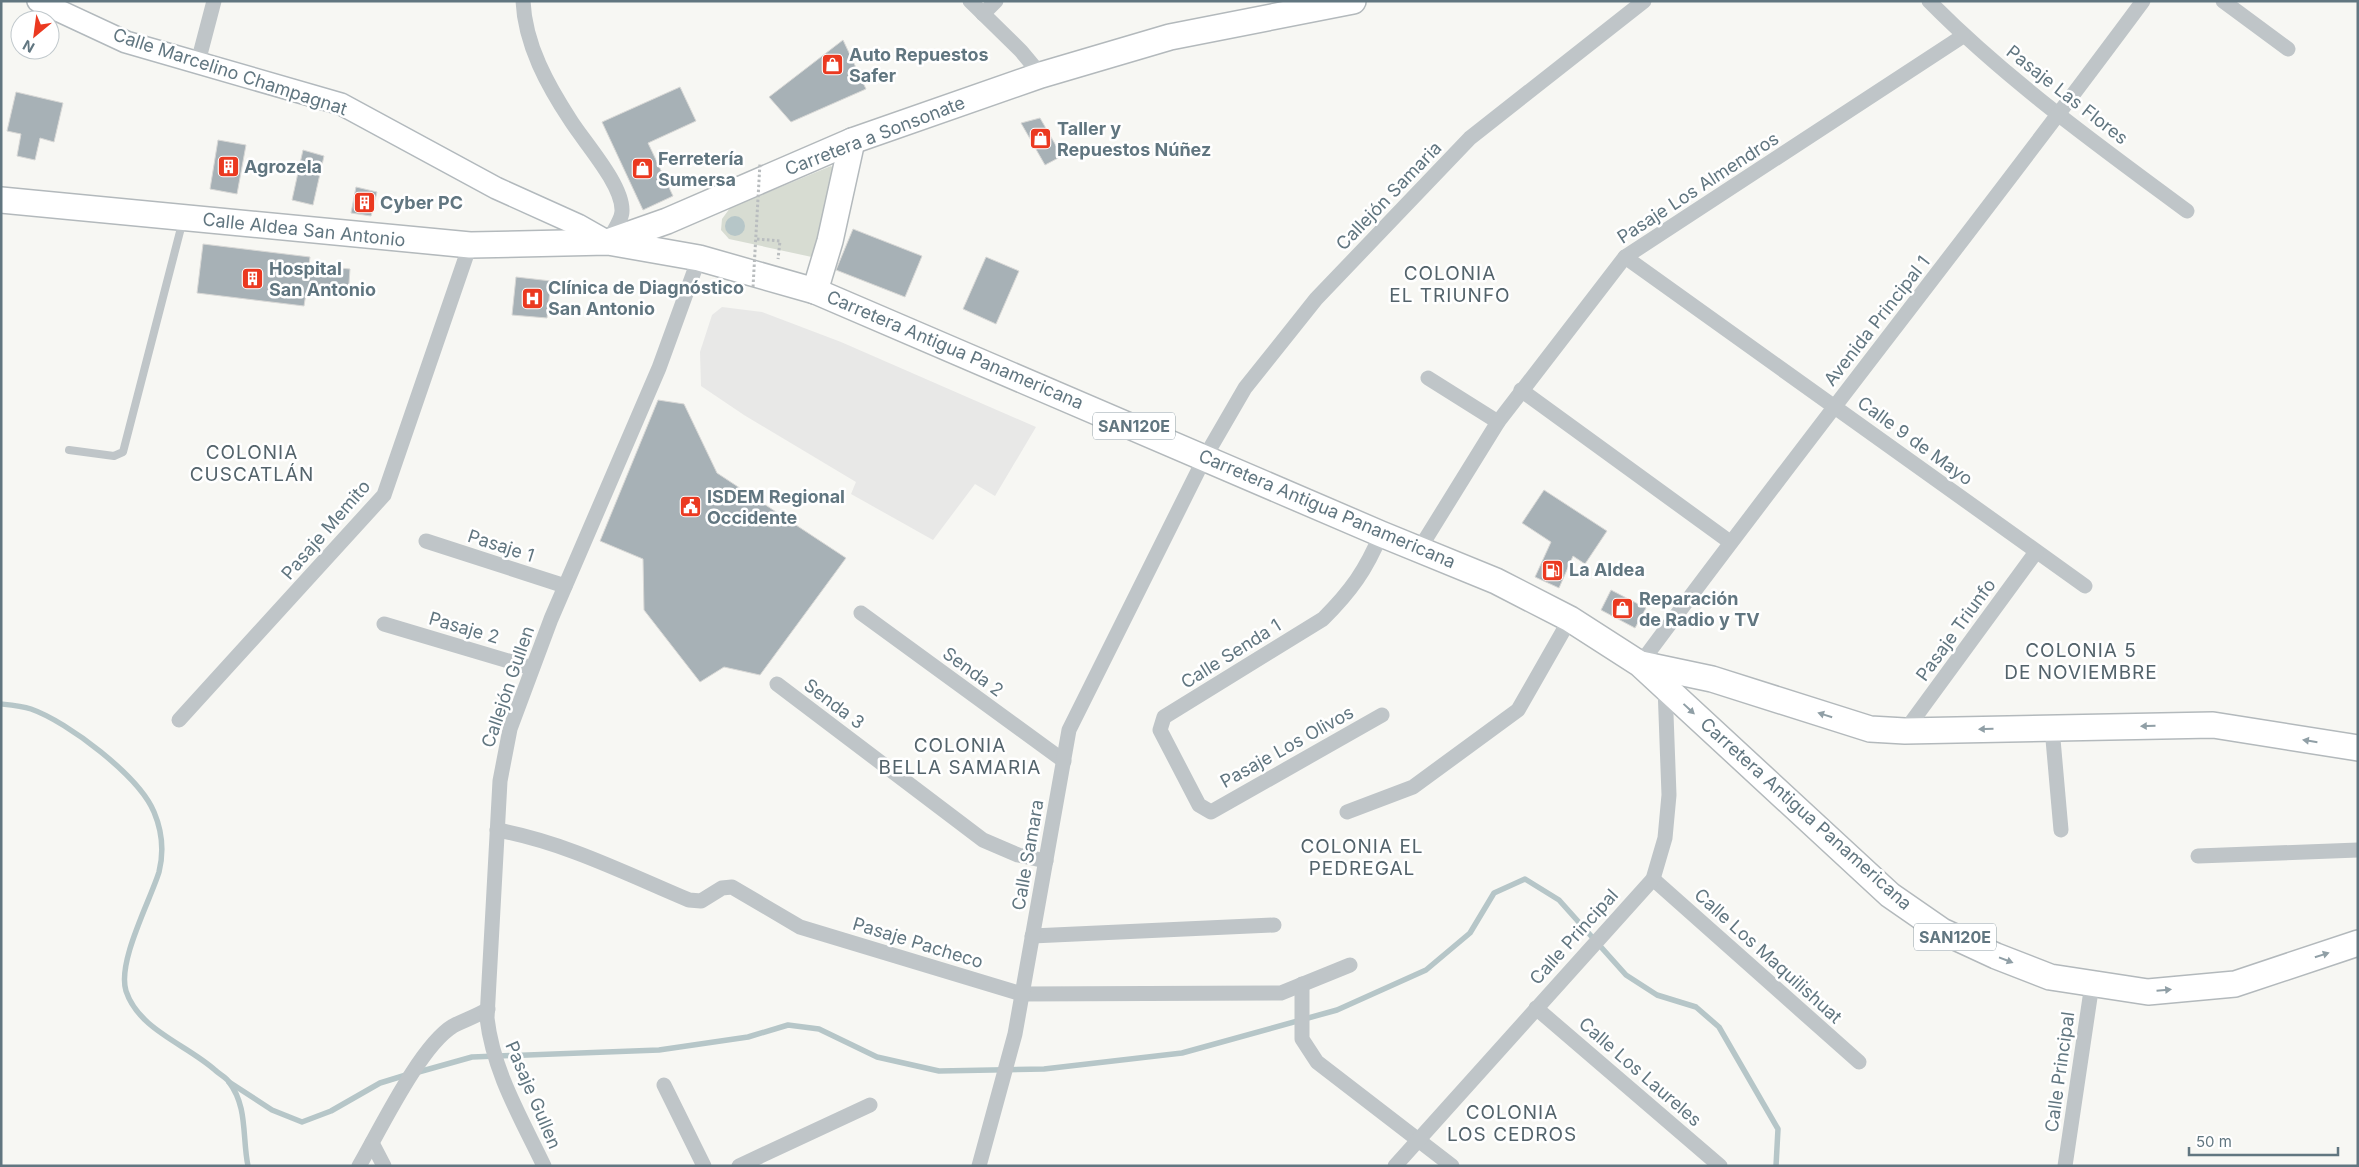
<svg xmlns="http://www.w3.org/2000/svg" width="2359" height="1167" font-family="Inter,sans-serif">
  <rect width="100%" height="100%" fill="#f7f7f3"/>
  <path fill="#e8e8e7" d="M722,307L762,312L841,342L1036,427L995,496L975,484L933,540L851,494L856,482L744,415L701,386L700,352L712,315Z"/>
  <path fill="#d7dcd2" d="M831,166L835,170L822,217L821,259L729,239L721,230L722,219L730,208Z"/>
  <circle fill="#b6c6c8" cx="735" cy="226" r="10"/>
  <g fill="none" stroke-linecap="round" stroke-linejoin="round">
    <g stroke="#b6c6c8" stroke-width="5.5">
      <path d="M1,704C11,705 22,706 31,709C68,722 139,776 154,812C162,831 164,852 159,872C150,901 117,962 126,991C139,1030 186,1044 215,1070C219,1074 226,1077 229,1082C248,1107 242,1137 248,1166"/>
      <path d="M415,1073L472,1057L659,1050L748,1037L788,1025L819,1029L877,1057L939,1071L1044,1069L1182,1053L1337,1010L1426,970L1470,933L1494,893L1525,879L1559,900L1626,975L1657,995L1696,1007L1719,1027L1778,1129L1776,1166"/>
      <path d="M229,1082L272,1110L302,1122L331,1111L380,1083L406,1075"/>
    </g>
  </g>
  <g fill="#a7b1b6" stroke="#d8d8d6">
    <path d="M843,40L866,89L791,122L769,97Z"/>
    <path d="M680,87L696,121L648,143L673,196L643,210L602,122Z"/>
    <path d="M16,92L63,103L54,142L40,138L35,160L17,156L21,134L7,131Z"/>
    <path d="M1040,118L1062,156L1045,165L1021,123Z"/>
    <path d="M218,140L246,145L237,194L210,189Z"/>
    <path d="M303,150L324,156L313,205L292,200Z"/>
    <path d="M356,187L377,192L371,216L351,213Z"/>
    <path d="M853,229L922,256L905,297L836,270Z"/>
    <path d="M203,244L310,257L309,265L350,269L348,297L306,293L304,306L197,293Z"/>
    <path d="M986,257L1019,271L996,324L963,309Z"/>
    <path d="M516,277L551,281L547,318L512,315Z"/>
    <path d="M658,400L684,404L717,473L846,558L760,675L724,667L700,682L644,610L643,559L600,541Z"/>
    <path d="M1544,490L1607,531L1585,564L1573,556L1559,588L1535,577L1551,542L1522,523Z"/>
    <path d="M1611,590L1646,608L1635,628L1601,610Z"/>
  </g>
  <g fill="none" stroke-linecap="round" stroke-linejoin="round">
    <defs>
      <path id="secondary" d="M38,1L126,42L341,104L496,188L578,225L608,242"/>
      <g id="primary">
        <path d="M1,200L470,245L608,242L699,258L815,291L1381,534L1496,581L1570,619L1640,664L1890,895L1942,931L1996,956L2050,977L2148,992L2235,984L2358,943"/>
        <path d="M613,240L667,221L852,141L1041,75L1170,37L1353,1"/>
        <path d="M815,291L830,241L852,141"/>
        <path d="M1641,664L1712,679L1870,729L1905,731L2213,725L2358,748"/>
      </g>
    </defs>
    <use href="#secondary" stroke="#b2b9bd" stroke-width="24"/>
    <use href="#primary" stroke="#b3b9bc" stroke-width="28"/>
    <path stroke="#b9bdbf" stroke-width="3" stroke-dasharray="2.5 2.5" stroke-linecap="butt" d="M757,239L780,241L778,259"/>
    <path stroke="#bfc5c8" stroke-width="8" d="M69,450L114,456L123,452L183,220"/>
    <g stroke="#bfc5c8" stroke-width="15">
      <path d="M523,1C525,45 548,86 571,121C585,143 623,185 622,211C622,220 612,233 608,242"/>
      <path d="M970,1L1021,51L1041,75"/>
      <path d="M1929,1C2007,80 2098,145 2187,211"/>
      <path d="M2223,1L2288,49"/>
      <path d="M983,14L996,1"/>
      <path d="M198,62L214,1"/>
      <path d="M1625,257L2085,586"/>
      <path d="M1428,378L1498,422"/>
      <path d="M1521,390L1730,542"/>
      <path d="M1381,534C1366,570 1351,591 1323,619L1164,717L1160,730L1199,805L1211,812L1382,715"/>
      <path d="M426,541L565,586"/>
      <path d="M1420,548L1498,422L1625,257L1963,36"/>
      <path d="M861,613L1064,761"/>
      <path d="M384,624L532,668"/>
      <path d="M1640,664C1805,441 1978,224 2143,1"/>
      <path d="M777,684L983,840L1018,855L1046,861"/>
      <path d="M179,720L384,495L470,245"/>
      <path d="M2052,728L2061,830"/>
      <path d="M1905,731L2036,552"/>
      <path d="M1347,812L1413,787L1518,710L1570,619"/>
      <path d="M497,830C564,842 627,874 689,900L701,901L722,888L732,887L800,927L1022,994L1281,993L1350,965"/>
      <path d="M2198,856L2358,850"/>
      <path d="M1653,879L1859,1062"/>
      <path d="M1032,936L1274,925"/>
      <path d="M1302,984V1039L1317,1062L1452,1166"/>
      <path d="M1536,1008L1720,1166"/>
      <path d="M664,1085L704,1166"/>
      <path d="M372,1143L384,1166"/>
      <path d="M359,1166C380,1130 420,1046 453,1026C464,1020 477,1016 488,1009"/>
      <path d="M544,1166C521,1118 493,1071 487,1018L500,781L510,729L551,619L659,368L699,258"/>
      <path d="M739,1166L870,1105"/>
      <path d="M979,1166L1015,1034L1069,730L1205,457L1245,388L1316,299L1470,138L1644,1"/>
      <path d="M1395,1166L1653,879L1665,838L1669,795L1665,687"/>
      <path d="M2065,1166L2092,984"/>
    </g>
    <use href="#secondary" stroke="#fff" stroke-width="21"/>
    <use href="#primary" stroke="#fff" stroke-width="25"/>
    <path stroke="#b9bdbf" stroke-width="3" stroke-dasharray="2.5 2.5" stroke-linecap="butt" d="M753,287L760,163"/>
  </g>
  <defs><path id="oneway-solid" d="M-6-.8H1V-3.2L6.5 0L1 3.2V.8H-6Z" transform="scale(1.25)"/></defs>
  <g fill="#909fa6">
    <use href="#oneway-solid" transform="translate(1689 709) rotate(43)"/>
    <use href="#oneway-solid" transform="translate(1825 715) rotate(-163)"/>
    <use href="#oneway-solid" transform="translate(2148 726) rotate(179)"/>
    <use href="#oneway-solid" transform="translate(1986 729) rotate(179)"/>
    <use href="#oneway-solid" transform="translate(2310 741) rotate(-171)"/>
    <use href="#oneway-solid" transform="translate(2322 955) rotate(-18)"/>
    <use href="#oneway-solid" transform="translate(2006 960) rotate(21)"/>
    <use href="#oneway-solid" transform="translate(2164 990) rotate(-5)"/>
  </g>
  <defs>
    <symbol id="shop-square" viewBox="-11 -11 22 22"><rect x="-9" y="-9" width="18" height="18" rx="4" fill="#eb3920" stroke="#fff"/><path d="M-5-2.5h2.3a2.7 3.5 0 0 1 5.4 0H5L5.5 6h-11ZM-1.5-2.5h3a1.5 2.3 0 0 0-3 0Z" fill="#fff"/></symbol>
    <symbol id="building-square" viewBox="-11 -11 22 22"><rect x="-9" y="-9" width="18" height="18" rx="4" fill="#eb3920" stroke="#fff"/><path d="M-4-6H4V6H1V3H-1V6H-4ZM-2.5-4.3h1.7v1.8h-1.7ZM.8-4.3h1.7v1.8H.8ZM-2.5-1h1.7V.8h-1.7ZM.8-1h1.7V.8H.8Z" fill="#fff"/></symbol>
    <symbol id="hospital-square" viewBox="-11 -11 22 22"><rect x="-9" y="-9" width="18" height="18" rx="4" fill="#eb3920" stroke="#fff"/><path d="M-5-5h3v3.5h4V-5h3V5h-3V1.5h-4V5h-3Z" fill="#fff"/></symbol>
    <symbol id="civic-square" viewBox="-11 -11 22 22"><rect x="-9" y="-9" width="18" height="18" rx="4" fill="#eb3920" stroke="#fff"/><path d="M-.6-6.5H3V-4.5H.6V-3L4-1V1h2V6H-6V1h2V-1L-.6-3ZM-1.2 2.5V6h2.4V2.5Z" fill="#fff"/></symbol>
    <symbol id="fuel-square" viewBox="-11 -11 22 22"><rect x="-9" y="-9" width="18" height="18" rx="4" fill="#eb3920" stroke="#fff"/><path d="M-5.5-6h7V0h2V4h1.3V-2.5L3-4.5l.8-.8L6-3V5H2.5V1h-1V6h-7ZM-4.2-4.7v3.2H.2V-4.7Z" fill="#fff"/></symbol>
  </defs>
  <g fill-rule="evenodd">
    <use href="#shop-square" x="820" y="52" width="25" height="25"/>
    <use href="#shop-square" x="1028" y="126" width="25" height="25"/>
    <use href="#building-square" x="216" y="154" width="25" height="25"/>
    <use href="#shop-square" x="630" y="156" width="25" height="25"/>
    <use href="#building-square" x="352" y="190" width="25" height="25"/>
    <use href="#building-square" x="240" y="266" width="25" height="25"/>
    <use href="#hospital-square" x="520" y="286" width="25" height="25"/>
    <use href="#civic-square" x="678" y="494" width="25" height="25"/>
    <use href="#fuel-square" x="1540" y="558" width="25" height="25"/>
    <use href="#shop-square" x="1610" y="596" width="25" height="25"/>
  </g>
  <g text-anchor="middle" stroke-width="5" stroke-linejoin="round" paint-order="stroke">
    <g fill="#fff" stroke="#909fa6" stroke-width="1">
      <rect x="1093" y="412.5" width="82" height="27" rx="4"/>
      <rect x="1914" y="923.5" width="82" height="27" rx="4"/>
    </g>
    <g font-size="16" font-weight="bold" fill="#617680">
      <text x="1134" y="432">SAN120E</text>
      <text x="1955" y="943">SAN120E</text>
    </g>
    <g font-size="18" font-weight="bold" fill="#617680" stroke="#fff" text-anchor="start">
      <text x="849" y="61">Auto Repuestos<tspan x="849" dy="21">Safer</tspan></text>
      <text x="1057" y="135">Taller y<tspan x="1057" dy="21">Repuestos Núñez</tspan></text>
      <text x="658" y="165">Ferretería<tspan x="658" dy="21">Sumersa</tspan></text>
      <text x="244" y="173">Agrozela</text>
      <text x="380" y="209">Cyber PC</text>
      <text x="269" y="275">Hospital<tspan x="269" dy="21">San Antonio</tspan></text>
      <text x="548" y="294">Clínica de Diagnóstico<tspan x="548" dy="21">San Antonio</tspan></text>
      <text x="707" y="503">ISDEM Regional<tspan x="707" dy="21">Occidente</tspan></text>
      <text x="1569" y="576">La Aldea</text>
      <text x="1639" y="605">Reparación<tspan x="1639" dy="21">de Radio y TV</tspan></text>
    </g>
    <g font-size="18" fill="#617680" stroke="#fff">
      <text transform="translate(230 72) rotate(18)" y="6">Calle Marcelino Champagnat</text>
      <text transform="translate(2067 95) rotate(38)" y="6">Pasaje Las Flores</text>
      <text transform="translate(875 136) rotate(-21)" y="6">Carretera a Sonsonate</text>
      <text transform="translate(1698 188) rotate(-33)" y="6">Pasaje Los Almendros</text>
      <text transform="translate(1389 196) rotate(-46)" y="6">Callejón Samaria</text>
      <text transform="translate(304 230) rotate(6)" y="6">Calle Aldea San Antonio</text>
      <text transform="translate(1877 321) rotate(-52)" y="6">Avenida Principal 1</text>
      <text transform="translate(955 350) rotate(23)" y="6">Carretera Antigua Panamericana</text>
      <text transform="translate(1915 441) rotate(36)" y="6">Calle 9 de Mayo</text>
      <text transform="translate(1327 509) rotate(23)" y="6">Carretera Antigua Panamericana</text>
      <text transform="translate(326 530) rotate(-49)" y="6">Pasaje Memito</text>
      <text transform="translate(501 546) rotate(18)" y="6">Pasaje 1</text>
      <text transform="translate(464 628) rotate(16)" y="6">Pasaje 2</text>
      <text transform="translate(1956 630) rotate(-54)" y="6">Pasaje Triunfo</text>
      <text transform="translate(1231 654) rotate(-32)" y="6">Calle Senda 1</text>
      <text transform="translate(973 672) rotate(36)" y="6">Senda 2</text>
      <text transform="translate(508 687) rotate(-71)" y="6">Callejón Gullen</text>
      <text transform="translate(834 704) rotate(37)" y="6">Senda 3</text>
      <text transform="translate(1287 747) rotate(-29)" y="6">Pasaje Los Olivos</text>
      <text transform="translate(1806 814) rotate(42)" y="6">Carretera Antigua Panamericana</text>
      <text transform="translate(1028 855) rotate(-80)" y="6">Calle Samara</text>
      <text transform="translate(1574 937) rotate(-48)" y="6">Calle Principal</text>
      <text transform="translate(918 943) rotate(17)" y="6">Pasaje Pacheco</text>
      <text transform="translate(1768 956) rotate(42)" y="6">Calle Los Maquilishuat</text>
      <text transform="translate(1640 1072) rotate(41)" y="6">Calle Los Laureles</text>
      <text transform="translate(2060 1072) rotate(-82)" y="6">Calle Principal</text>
      <text transform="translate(533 1095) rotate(67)" y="6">Pasaje Gullen</text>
    </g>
    <g font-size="19" letter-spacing="1" fill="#53636b" stroke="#fff">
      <text x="1450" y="280">COLONIA<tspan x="1450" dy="22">EL TRIUNFO</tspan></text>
      <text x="252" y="459">COLONIA<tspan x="252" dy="22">CUSCATLÁN</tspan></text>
      <text x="2081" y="657">COLONIA 5<tspan x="2081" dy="22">DE NOVIEMBRE</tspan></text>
      <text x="960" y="752">COLONIA<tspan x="960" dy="22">BELLA SAMARIA</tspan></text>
      <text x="1362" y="853">COLONIA EL<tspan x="1362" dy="22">PEDREGAL</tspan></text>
      <text x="1512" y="1119">COLONIA<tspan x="1512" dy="22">LOS CEDROS</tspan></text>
    </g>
  </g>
  <rect width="2359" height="1167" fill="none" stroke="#617680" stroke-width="5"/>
  <g transform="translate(35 35) rotate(209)"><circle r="24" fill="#ffffff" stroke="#c0c8cc"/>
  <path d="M0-4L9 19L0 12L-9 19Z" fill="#eb3920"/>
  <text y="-8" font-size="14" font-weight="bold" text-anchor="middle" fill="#617680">N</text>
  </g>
  <path d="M2189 1147v8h149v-8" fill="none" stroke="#617680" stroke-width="2.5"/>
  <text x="2196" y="1147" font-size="15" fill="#617680" stroke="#ffffff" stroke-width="4" paint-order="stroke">50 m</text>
</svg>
